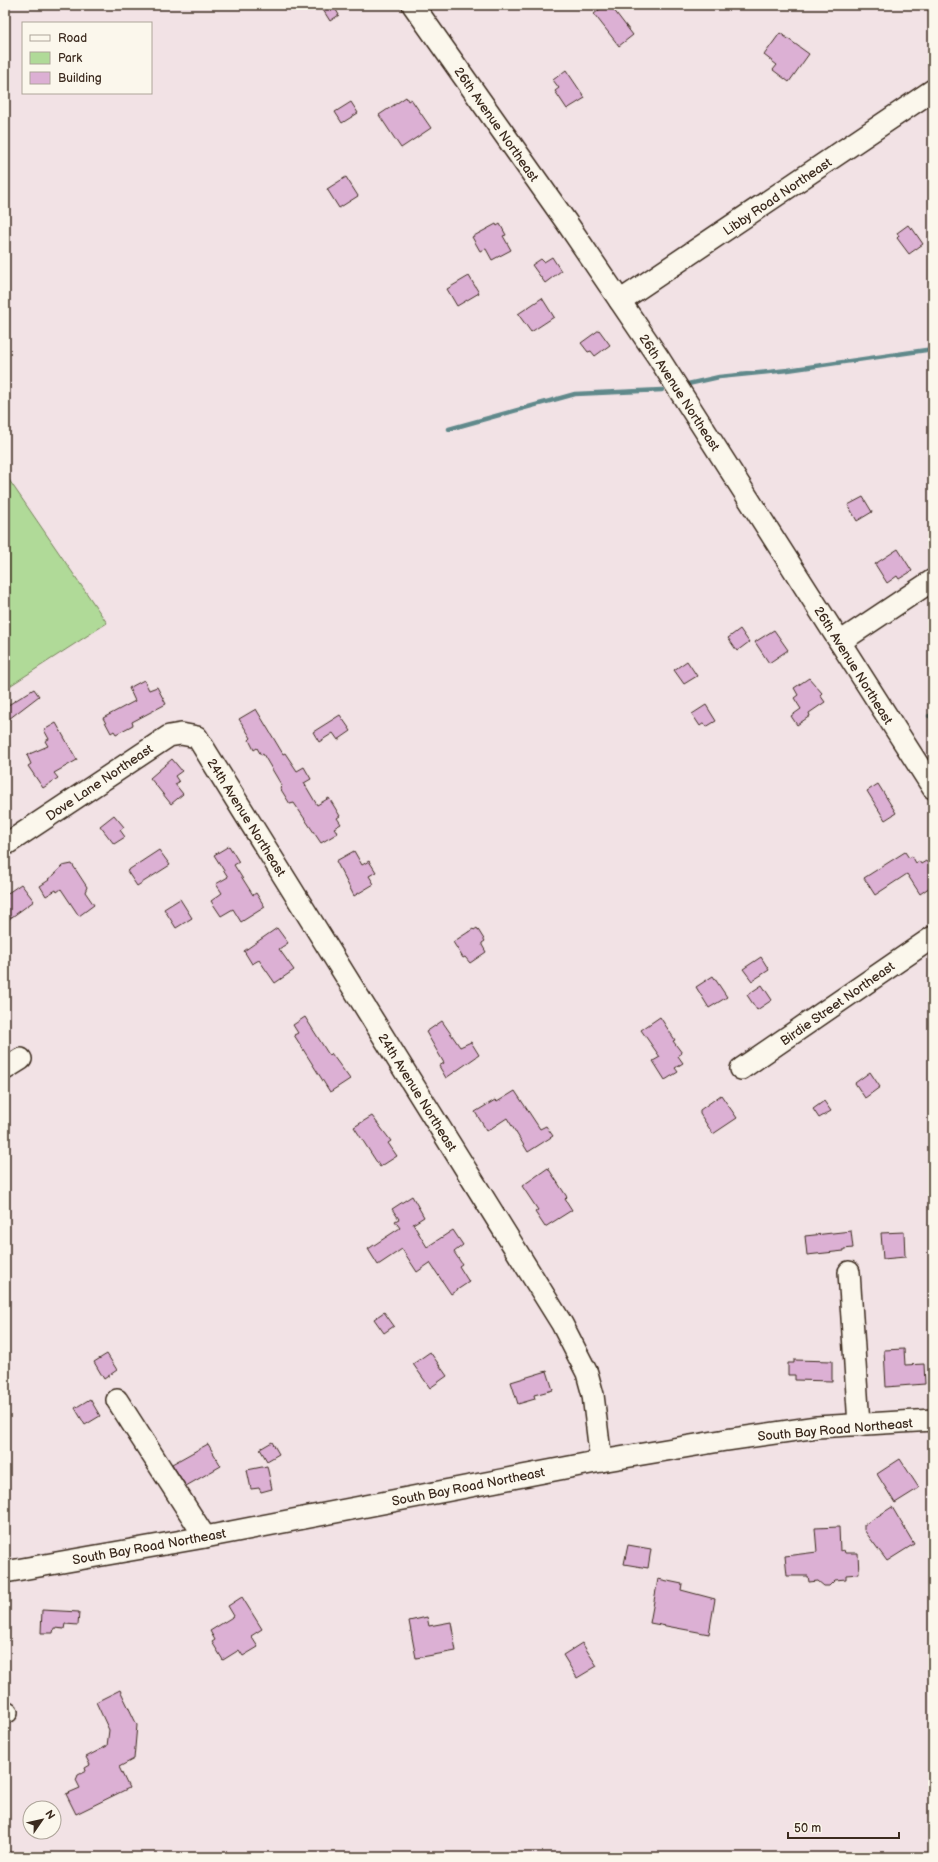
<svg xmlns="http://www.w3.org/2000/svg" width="938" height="1862" font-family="'Balsamiq Sans',sans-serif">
  <rect width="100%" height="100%" fill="#f2e2e5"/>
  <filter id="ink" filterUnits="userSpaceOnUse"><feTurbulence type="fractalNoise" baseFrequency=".025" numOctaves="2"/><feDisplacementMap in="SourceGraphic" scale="8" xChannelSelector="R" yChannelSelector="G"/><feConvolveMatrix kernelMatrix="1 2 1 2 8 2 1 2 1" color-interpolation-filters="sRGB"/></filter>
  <g filter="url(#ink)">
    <path fill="#b0da98" stroke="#76825b" d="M5,474L107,623L5,689Z"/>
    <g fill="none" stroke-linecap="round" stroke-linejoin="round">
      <g stroke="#60898b" stroke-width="4.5">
        <path d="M688,384L719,377L788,370L933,349"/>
        <path d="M449,429L575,394L662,390"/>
        <path d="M929,716H933"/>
      </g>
    </g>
    <g fill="#dcb0d4" stroke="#3b2a1e">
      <path d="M320,5H333L339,15L330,21Z"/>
      <path d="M605,5H610L633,35L619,46L594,14Z"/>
      <path d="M780,33L809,54L789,82L773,70L777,65L764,55Z"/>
      <path d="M566,70L585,98L567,109L555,91L559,88L553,80Z"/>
      <path d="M406,97L408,101L411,99L431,128L401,148L379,115Z"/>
      <path d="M351,102L358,113L342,123L335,112Z"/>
      <path d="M346,177L358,196L339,208L327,189Z"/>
      <path d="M496,224L497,226L500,224L506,235L503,236L511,250L492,260L486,249L480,251L472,237Z"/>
      <path d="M908,225L911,229L912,228L923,244L909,254L897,238L899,236L897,233Z"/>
      <path d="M552,257L561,271L545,283L532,265L541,259L544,262Z"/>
      <path d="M469,276L479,293L457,306L447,289Z"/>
      <path d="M542,298L554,317L531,332L518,314Z"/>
      <path d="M599,330L610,345L595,356L591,351L588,352L581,343Z"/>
      <path d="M863,497L872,512L857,521L848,505Z"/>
      <path d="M898,549L912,571L899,579L897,576L887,583L875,564Z"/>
      <path d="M740,629L749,642L737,651L728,638Z"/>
      <path d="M774,630L788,650L769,663L755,642Z"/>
      <path d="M687,661L697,676L684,684L674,670Z"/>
      <path d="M809,678L822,693L820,695L825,702L809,713L810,716L797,725L791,716L801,709L794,698L798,695L794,688Z"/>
      <path d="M144,680L149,690L157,687L166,704L132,722L133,725L116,734L114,731L111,733L103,718L135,701L129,688Z"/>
      <path d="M34,689L39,696L5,722V707Z"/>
      <path d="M706,705L716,721L706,727L704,723L700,726L692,714Z"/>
      <path d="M256,709L283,754L285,753L297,771L304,767L311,779L304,783L317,805L329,798L340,816L337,818L341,824L334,828L338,833L321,843L294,803L290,804L280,788L282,786L263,754L261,755L257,748L254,750L249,740L251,738L239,719Z"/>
      <path d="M340,715L351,731L338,740L333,733L319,742L313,732Z"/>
      <path d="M56,723L77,760L54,773L58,778L43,788L28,766L31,764L27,755L48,746L45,741L49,739L44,730Z"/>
      <path d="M172,759L182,771L175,776L179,782L175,784L183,794L171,804L150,778Z"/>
      <path d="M878,784L896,813L885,820L867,791Z"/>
      <path d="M114,815L124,827L120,830L125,837L114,844L100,826Z"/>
      <path d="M229,846L239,862L234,865L253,895L256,893L265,907L241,922L233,909L221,916L211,901L222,893L216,884L228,877L214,855Z"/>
      <path d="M159,850L170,865L137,886L127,871Z"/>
      <path d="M354,851L362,865L369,861L376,872L369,876L374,884L354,896L336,861Z"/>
      <path d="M905,852L909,858L912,856L916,863L919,861L921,864L926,861L933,872V885L920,894L907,874L875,895L864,878Z"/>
      <path d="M72,864L87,887L85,892L94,905L79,916L61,889L57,892L56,890L46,896L40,886L49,880L48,879L54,875L62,866Z"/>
      <path d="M21,884L34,901L5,922V895Z"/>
      <path d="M180,899L192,918L176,928L164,909Z"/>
      <path d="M277,928L288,943L279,949L294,970L275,983L259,960L252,964L244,951Z"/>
      <path d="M477,928L485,941L482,943V945L486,952L470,963L465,957L463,958L453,942L473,929L474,930Z"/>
      <path d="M761,957L769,970L752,981L743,969Z"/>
      <path d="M713,976L727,997L709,1008L696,987Z"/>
      <path d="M762,985L772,1000L757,1010L747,995Z"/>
      <path d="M305,1017L329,1055L331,1053L350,1079L330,1092L294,1035L298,1033L293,1025Z"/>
      <path d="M660,1017L675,1040L673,1041L682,1053L678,1056L683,1063L675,1068L678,1072L665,1080L653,1061L660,1057L641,1030Z"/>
      <path d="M442,1021L460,1047L471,1042L479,1055L446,1078L439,1066L444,1063L426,1032Z"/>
      <path d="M870,1072L880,1087L865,1098L855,1083Z"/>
      <path d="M515,1091L540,1129L546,1126L553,1136L528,1152L507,1118L487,1131L475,1112L495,1100L497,1102Z"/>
      <path d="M721,1095L737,1118L713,1134L700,1114V1110Z"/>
      <path d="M824,1101L831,1111L819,1118L813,1109Z"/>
      <path d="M372,1116L391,1141L388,1143L397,1156L380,1167L354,1127Z"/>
      <path d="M548,1168L567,1197L565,1199L572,1210L545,1227L535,1212L538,1210L522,1186Z"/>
      <path d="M412,1196L424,1217L413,1224L427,1247L453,1230L463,1245L454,1252L462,1264L459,1266L469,1282L451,1294L430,1263L417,1272L402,1249L378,1265L368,1249L400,1228L395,1221L399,1219L392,1209Z"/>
      <path d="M851,1231L853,1248L844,1249V1251L807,1255L805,1236Z"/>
      <path d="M904,1232L905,1257L883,1259L881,1233Z"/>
      <path d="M384,1312L394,1326L384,1333L374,1319Z"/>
      <path d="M904,1349L905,1365L924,1364L925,1384L886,1387L884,1350Z"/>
      <path d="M430,1352L447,1376L430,1388L413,1364Z"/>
      <path d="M107,1354L117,1370L104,1379L94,1362Z"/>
      <path d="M794,1360L832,1361V1381L795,1380V1375H788V1363H794Z"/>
      <path d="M547,1371L553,1390L534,1395L535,1399L518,1404L511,1382Z"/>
      <path d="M90,1399L100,1416L85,1425L75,1408Z"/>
      <path d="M272,1442L279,1454L267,1461L260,1449Z"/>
      <path d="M208,1444L221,1466L186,1486L172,1464Z"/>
      <path d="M900,1459L919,1488L895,1503L877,1474Z"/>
      <path d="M267,1466L272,1489L261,1492L259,1488L251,1489L247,1470Z"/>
      <path d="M892,1507L914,1544L887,1561L864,1530V1525Z"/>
      <path d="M839,1527L840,1551L844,1550L845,1553H858L859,1574L846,1575V1579L835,1580L829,1586H824L818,1581L809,1582L808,1576H787L785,1556L817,1552L815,1528Z"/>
      <path d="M628,1545L651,1549L648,1568L624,1564Z"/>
      <path d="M658,1579L682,1584L681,1590L715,1599L709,1634L650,1623Z"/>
      <path d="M242,1597L262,1629L251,1636L258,1647L243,1656L239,1650L223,1660L212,1642L215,1640L210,1631L234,1616L228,1606Z"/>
      <path d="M42,1610L79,1612L78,1625L65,1624L64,1629L54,1628L53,1633H41Z"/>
      <path d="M427,1617L429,1626L451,1622L456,1651L416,1658L409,1621Z"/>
      <path d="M582,1643L597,1666L577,1678L563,1655Z"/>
      <path d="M120,1690L137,1725L134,1759L119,1767L129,1788L76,1814L66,1794L80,1788L76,1780L78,1775L86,1771L85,1768L90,1765L86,1757L107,1746L109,1730L96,1702Z"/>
    </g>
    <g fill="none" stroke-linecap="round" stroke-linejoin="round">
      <defs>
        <g id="minor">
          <path d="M413,5L567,223L658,357L933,788"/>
          <path d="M620,301L933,90"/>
          <path d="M840,642L933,580"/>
          <path d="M5,845L169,736L181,734L197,737L562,1324L587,1373L593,1395L601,1461"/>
          <path d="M5,1069L21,1059"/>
          <path d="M741,1069L933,937"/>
          <path d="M849,1272L859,1425"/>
          <path d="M117,1400L205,1537"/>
          <path d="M5,1572L205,1537L601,1461L726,1440L817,1427L933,1420"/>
          <path d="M5,1712H7"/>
        </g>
      </defs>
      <use href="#minor" stroke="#3b2a1e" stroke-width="24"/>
      <use href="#minor" stroke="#fbf7ec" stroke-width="21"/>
    </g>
  </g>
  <g text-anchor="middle" stroke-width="3.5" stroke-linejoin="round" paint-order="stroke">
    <g font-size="13" fill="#3b2a1e" stroke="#fbf7ec">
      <text transform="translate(497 124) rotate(55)" y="5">26th Avenue Northeast</text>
      <text transform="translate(777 196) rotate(-34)" y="5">Libby Road Northeast</text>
      <text transform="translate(680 392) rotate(57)" y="5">26th Avenue Northeast</text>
      <text transform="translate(854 665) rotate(58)" y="5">26th Avenue Northeast</text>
      <text transform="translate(99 782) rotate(-34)" y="5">Dove Lane Northeast</text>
      <text transform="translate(247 817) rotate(58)" y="5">24th Avenue Northeast</text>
      <text transform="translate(837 1003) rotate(-35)" y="5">Birdie Street Northeast</text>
      <text transform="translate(418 1092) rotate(58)" y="5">24th Avenue Northeast</text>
      <text transform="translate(835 1429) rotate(-5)" y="5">South Bay Road Northeast</text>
      <text transform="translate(468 1486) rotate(-11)" y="5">South Bay Road Northeast</text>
      <text transform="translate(149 1546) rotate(-10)" y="5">South Bay Road Northeast</text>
    </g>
  </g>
  <rect width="938" height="1862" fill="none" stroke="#fbf7ec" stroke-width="20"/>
  <rect x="10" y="10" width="918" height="1842" fill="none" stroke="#3b2a1e" stroke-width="1.5" filter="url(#ink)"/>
  <rect x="22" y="22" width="130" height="72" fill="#fbf7ec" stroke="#aea59a"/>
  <rect x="30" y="35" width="20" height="6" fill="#fbf7ec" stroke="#aea59a"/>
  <text x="58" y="42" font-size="12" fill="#3b2a1e">Road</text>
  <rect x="30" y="52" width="20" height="12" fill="#b0da98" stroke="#aea59a"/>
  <text x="58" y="62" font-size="12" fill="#3b2a1e">Park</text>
  <rect x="30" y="72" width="20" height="12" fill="#dcb0d4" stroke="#aea59a"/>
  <text x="58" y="82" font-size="12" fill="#3b2a1e">Building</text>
  <g transform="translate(42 1820) rotate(56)"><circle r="19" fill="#fbf7ec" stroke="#aea59a"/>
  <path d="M0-3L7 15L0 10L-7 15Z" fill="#3b2a1e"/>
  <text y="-6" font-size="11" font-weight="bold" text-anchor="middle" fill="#3b2a1e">N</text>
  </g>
  <path d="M788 1832v6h111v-6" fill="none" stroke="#3b2a1e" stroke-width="2"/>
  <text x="794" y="1832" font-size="12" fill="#3b2a1e" stroke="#fbf7ec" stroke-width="3" paint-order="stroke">50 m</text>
</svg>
